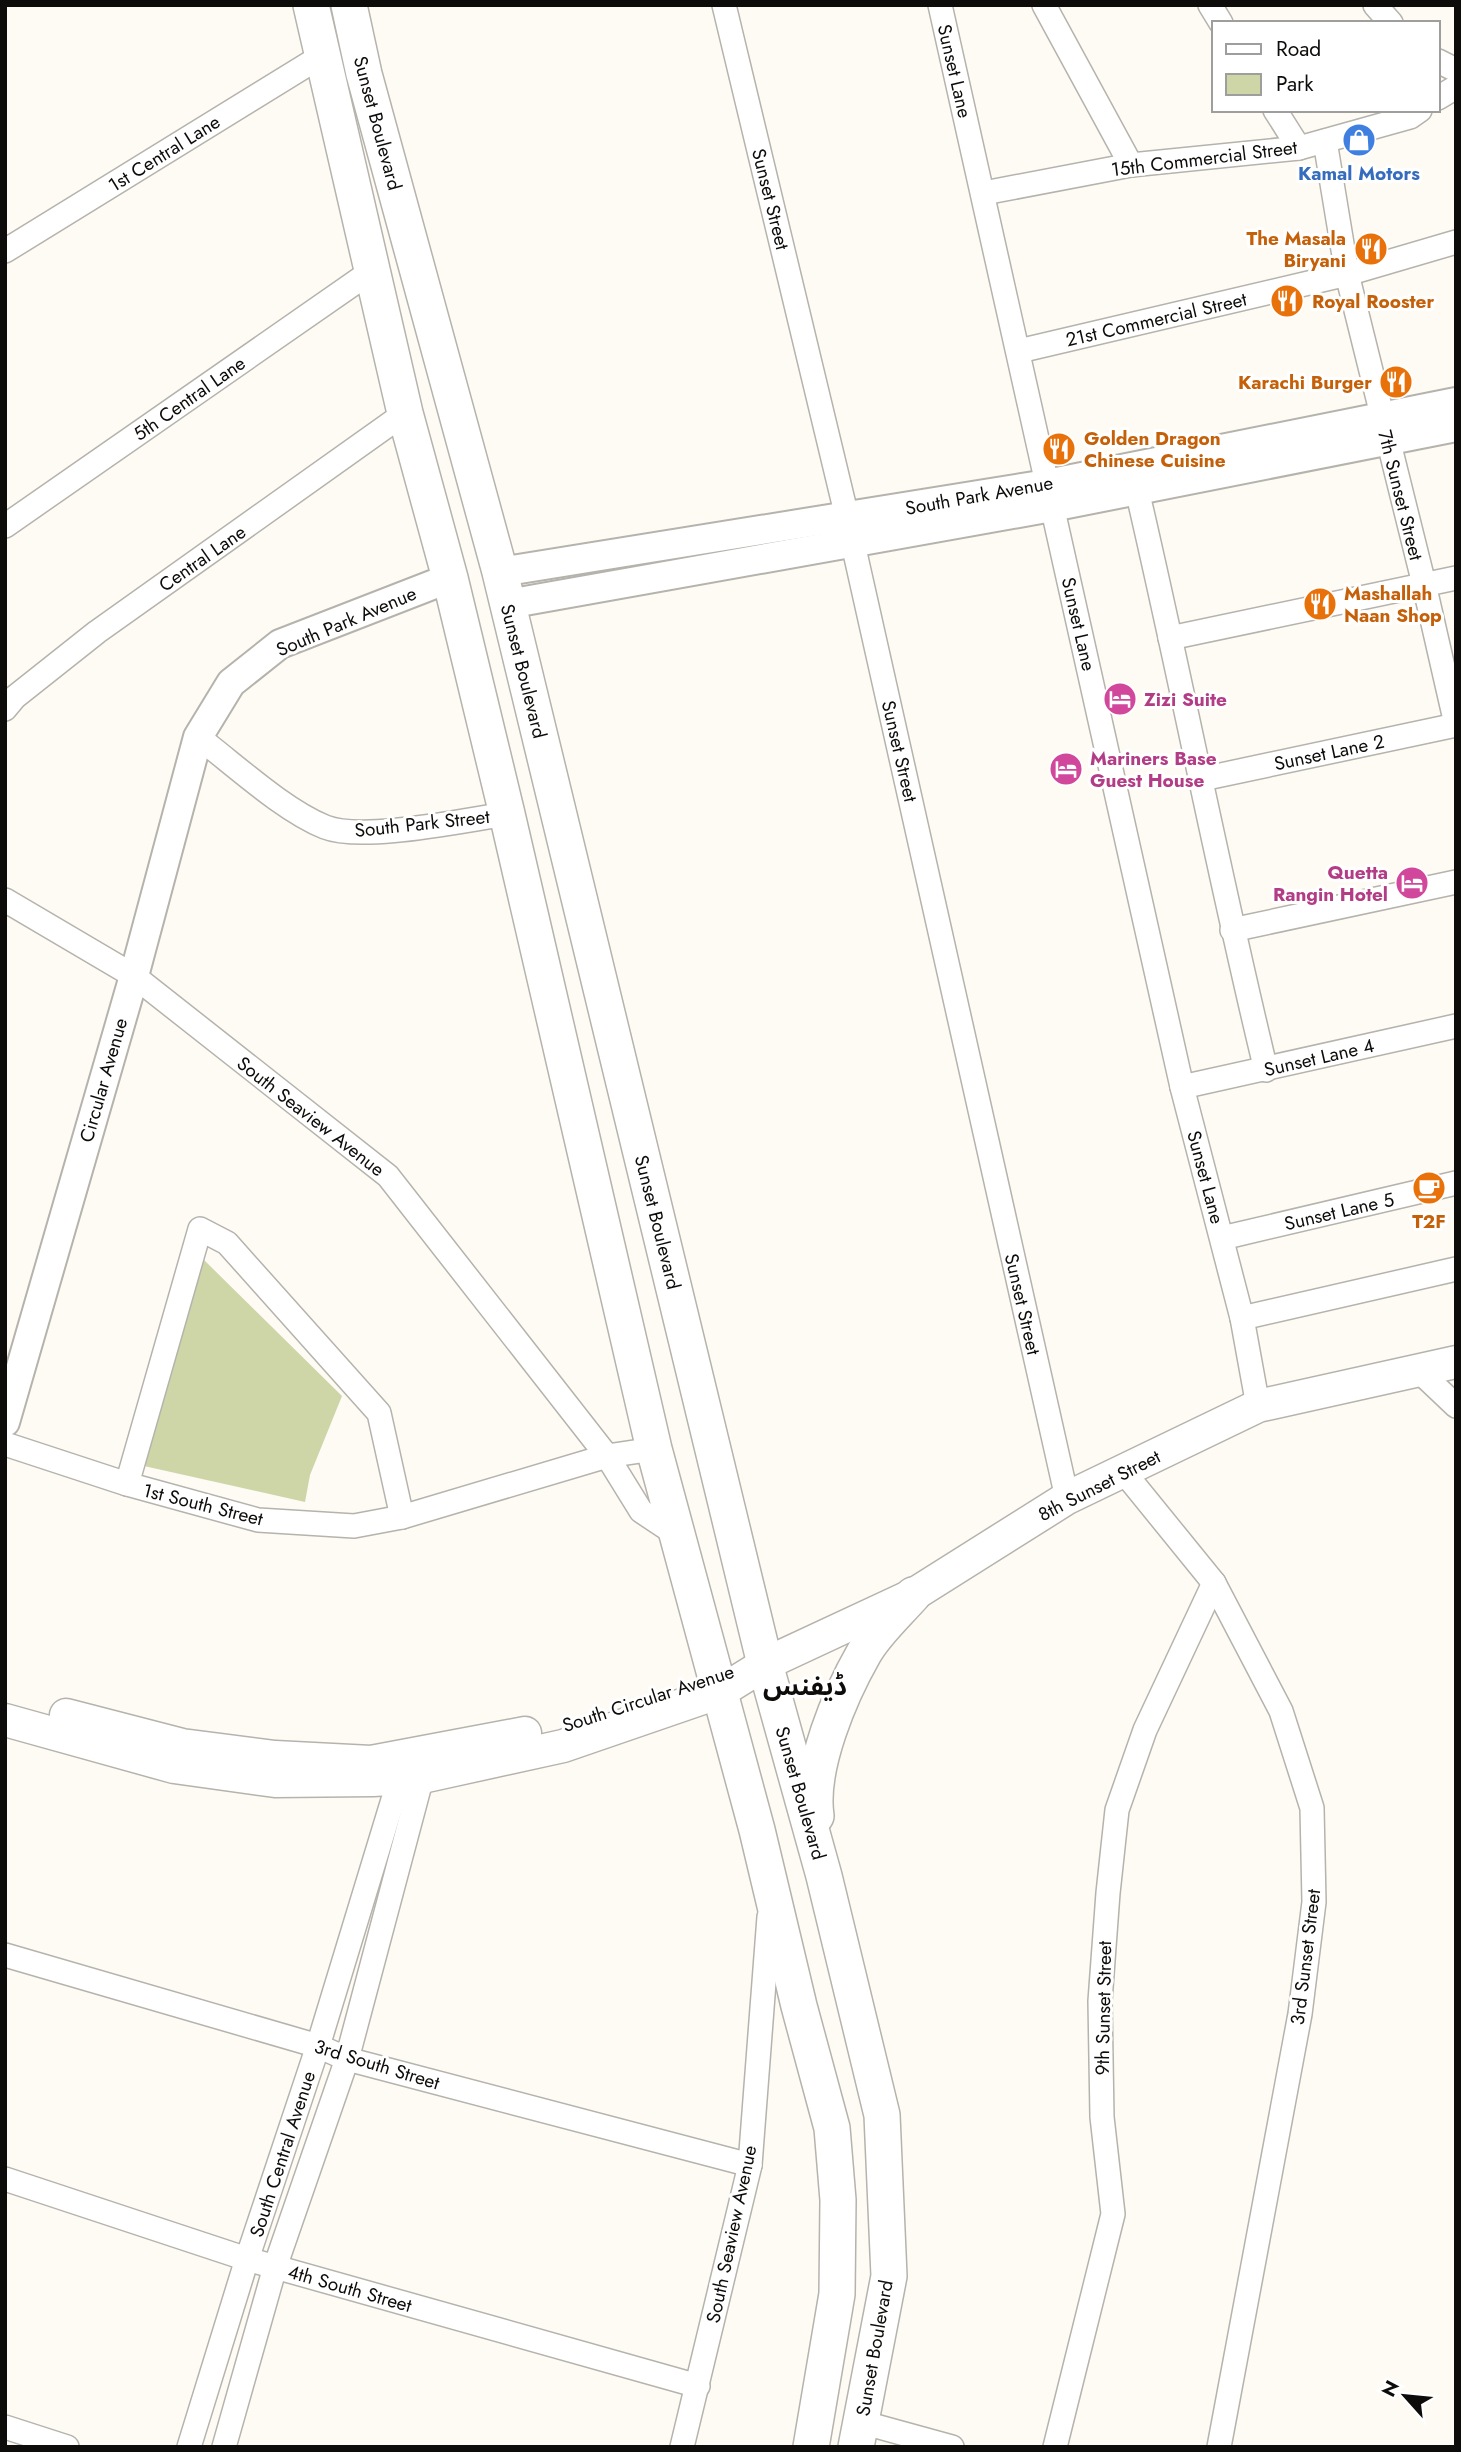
<svg xmlns="http://www.w3.org/2000/svg" width="1461" height="2452" font-family="Jost,'Noto Sans Arabic',sans-serif">
  <rect width="100%" height="100%" fill="#fefbf4"/>
  <path fill="#ced5a7" d="M204,1260L342,1396L310,1475L305,1502L144,1466Z"/>
  <g fill="none" stroke-linecap="round" stroke-linejoin="round">
    <defs>
      <g id="minor">
        <path d="M724,5L847,517L1067,1498"/>
        <path d="M940,5L1182,1087L1242,1318L1258,1406"/>
        <path d="M1044,5L1131,165"/>
        <path d="M1210,5L1221,23"/>
        <path d="M1375,5L1391,23"/>
        <path d="M1438,61L1456,70"/>
        <path d="M1438,98L1456,87"/>
        <path d="M1275,110L1299,148"/>
        <path d="M1325,141L1347,274L1424,584L1456,724"/>
        <path d="M984,193L1131,165L1299,148L1410,117L1420,110"/>
        <path d="M5,251L323,55"/>
        <path d="M1019,351L1347,274L1456,242"/>
        <path d="M1137,490C1182,683 1219,877 1266,1070"/>
        <path d="M5,526L373,270"/>
        <path d="M1170,638L1456,578"/>
        <path d="M5,709L15,697L97,632L405,413"/>
        <path d="M198,737C235,765 283,810 325,827C363,842 464,820 507,814"/>
        <path d="M1202,779L1456,725"/>
        <path d="M5,900L134,976L388,1176L607,1456L654,1449"/>
        <path d="M1232,930L1456,882"/>
        <path d="M1182,1087L1456,1026"/>
        <path d="M1222,1238L1456,1183"/>
        <path d="M1242,1318L1456,1269"/>
        <path d="M1418,1370L1456,1406"/>
        <path d="M5,1444L127,1484L258,1520L354,1526L402,1517L607,1456L641,1511L677,1535"/>
        <path d="M1123,1471L1214,1583L1281,1711L1312,1808L1314,1902L1300,2014L1219,2447"/>
        <path d="M127,1484L200,1229L227,1243L379,1413L402,1517"/>
        <path d="M5,1955L318,2046L347,2059L750,2165"/>
        <path d="M5,2179L247,2259L698,2386"/>
        <path d="M861,2422L952,2447"/>
        <path d="M5,2427L67,2447"/>
        <path d="M189,2447L247,2259L318,2046L399,1780"/>
        <path d="M224,2447L275,2267L347,2059L422,1777"/>
        <path d="M682,2447L750,2165L769,1917"/>
        <path d="M1055,2447L1113,2214L1102,2117L1100,2001L1108,1893L1117,1810L1145,1730L1214,1583"/>
      </g>
      <g id="tertiary">
        <path d="M500,572L1047,484L1456,402"/>
        <path d="M508,604L1052,507L1456,427"/>
        <path d="M5,1422L134,976L198,737L231,683L280,644L450,578"/>
      </g>
      <g id="secondary">
        <path d="M66,1715L182,1745L275,1757L371,1762L525,1733"/>
        <path d="M5,1720L174,1767L275,1781L373,1780L422,1777L563,1746L720,1692L765,1664L913,1595L1067,1498L1258,1406L1456,1362"/>
      </g>
      <g id="primary">
        <path d="M311,5L405,413L450,578L507,814L654,1449L757,1830L799,2006L832,2128L838,2200L837,2294L811,2447"/>
        <path d="M349,5L364,74L500,572L765,1664L824,1876L882,2115L889,2276L856,2447"/>
        <path d="M816,1816C809,1767 840,1695 864,1653C876,1632 897,1613 913,1595"/>
      </g>
    </defs>
    <use href="#minor" stroke="#b5b3ac" stroke-width="26"/>
    <use href="#tertiary" stroke="#b5b3ac" stroke-width="32"/>
    <use href="#secondary" stroke="#b5b3ac" stroke-width="35"/>
    <use href="#primary" stroke="#b5b3ac" stroke-width="38"/>
    <use href="#minor" stroke="#fff" stroke-width="23"/>
    <use href="#tertiary" stroke="#fff" stroke-width="28"/>
    <use href="#secondary" stroke="#fff" stroke-width="32"/>
    <use href="#primary" stroke="#fff" stroke-width="35"/>
  </g>
  <defs>
    <symbol id="shop-disc" viewBox="-11 -11 22 22"><circle r="9.5" fill="#3f7fe0" stroke="#fff"/><path d="M-5-2.5h2.3a2.7 3.5 0 0 1 5.4 0H5L5.5 6h-11ZM-1.5-2.5h3a1.5 2.3 0 0 0-3 0Z" fill="#fff"/></symbol>
    <symbol id="restaurant-disc" viewBox="-11 -11 22 22"><circle r="9.5" fill="#e8710a" stroke="#fff"/><path d="M-5-6h1v4h1v-4h1v4h1v-4h1v5L-1.5 .5V6h-2V.5L-5-1ZM5-6V6H3V1.5H1.5Q1.5-4 5-6Z" fill="#fff"/></symbol>
    <symbol id="hotel-disc" viewBox="-11 -11 22 22"><circle r="9.5" fill="#d1479c" stroke="#fff"/><path d="M-6-4.5h1.5V1H6V5H4.5V3h-9V5H-6ZM-4 0a1.8 1.8 0 1 1 3.6 0ZM.5 0V-2.5h3Q6-2.5 6 0Z" fill="#fff"/></symbol>
    <symbol id="cafe-disc" viewBox="-11 -11 22 22"><circle r="9.5" fill="#e8710a" stroke="#fff"/><path d="M-5.5-4.5H6V0H3Q3 3.5 0 3.5H-2.5Q-5.5 3.5-5.5 0ZM3-3.2v2h1.7v-2ZM-6 4.5H4V6H-6Z" fill="#fff"/></symbol>
  </defs>
  <g fill-rule="evenodd">
    <use href="#shop-disc" x="1340" y="121" width="38" height="38"/>
    <use href="#restaurant-disc" x="1352" y="230" width="38" height="38"/>
    <use href="#restaurant-disc" x="1268" y="282" width="38" height="38"/>
    <use href="#restaurant-disc" x="1377" y="363" width="38" height="38"/>
    <use href="#restaurant-disc" x="1040" y="430" width="38" height="38"/>
    <use href="#restaurant-disc" x="1301" y="585" width="38" height="38"/>
    <use href="#hotel-disc" x="1101" y="680" width="38" height="38"/>
    <use href="#hotel-disc" x="1047" y="750" width="38" height="38"/>
    <use href="#hotel-disc" x="1393" y="864" width="38" height="38"/>
    <use href="#cafe-disc" x="1410" y="1169" width="38" height="38"/>
  </g>
  <g text-anchor="middle" stroke-width="6" stroke-linejoin="round" paint-order="stroke">
    <g font-size="19" fill="#0d0c0a" stroke="#fff">
      <text transform="translate(955 71) rotate(77)" y="7">Sunset Lane</text>
      <text transform="translate(378 123) rotate(75)" y="7">Sunset Boulevard</text>
      <text transform="translate(164 153) rotate(-32)" y="7">1st Central Lane</text>
      <text transform="translate(1204 158) rotate(-7)" y="7">15th Commercial Street</text>
      <text transform="translate(771 199) rotate(76)" y="7">Sunset Street</text>
      <text transform="translate(1156 319) rotate(-13)" y="7">21st Commercial Street</text>
      <text transform="translate(189 398) rotate(-35)" y="7">5th Central Lane</text>
      <text transform="translate(979 495) rotate(-10)" y="7">South Park Avenue</text>
      <text transform="translate(1401 495) rotate(76)" y="7">7th Sunset Street</text>
      <text transform="translate(202 558) rotate(-35)" y="7">Central Lane</text>
      <text transform="translate(346 621) rotate(-23)" y="7">South Park Avenue</text>
      <text transform="translate(1079 624) rotate(77)" y="7">Sunset Lane</text>
      <text transform="translate(524 671) rotate(76)" y="7">Sunset Boulevard</text>
      <text transform="translate(900 751) rotate(77)" y="7">Sunset Street</text>
      <text transform="translate(1329 752) rotate(-12)" y="7">Sunset Lane 2</text>
      <text transform="translate(422 823) rotate(-6)" y="7">South Park Street</text>
      <text transform="translate(1319 1057) rotate(-13)" y="7">Sunset Lane 4</text>
      <text transform="translate(103 1080) rotate(-74)" y="7">Circular Avenue</text>
      <text transform="translate(311 1116) rotate(38)" y="7">South Seaview Avenue</text>
      <text transform="translate(1206 1177) rotate(75)" y="7">Sunset Lane</text>
      <text transform="translate(1339 1211) rotate(-13)" y="7">Sunset Lane 5</text>
      <text transform="translate(658 1222) rotate(76)" y="7">Sunset Boulevard</text>
      <text transform="translate(1023 1304) rotate(77)" y="7">Sunset Street</text>
      <text transform="translate(1099 1485) rotate(-27)" y="7">8th Sunset Street</text>
      <text transform="translate(203 1504) rotate(14)" y="7">1st South Street</text>
      <text transform="translate(648 1698) rotate(-18)" y="7">South Circular Avenue</text>
      <text transform="translate(801 1793) rotate(74)" y="7">Sunset Boulevard</text>
      <text transform="translate(1305 1957) rotate(-83)" y="7">3rd Sunset Street</text>
      <text transform="translate(1103 2008) rotate(-89)" y="7">9th Sunset Street</text>
      <text transform="translate(377 2064) rotate(17)" y="7">3rd South Street</text>
      <text transform="translate(282 2154) rotate(-72)" y="7">South Central Avenue</text>
      <text transform="translate(731 2234) rotate(-78)" y="7">South Seaview Avenue</text>
      <text transform="translate(350 2288) rotate(16)" y="7">4th South Street</text>
      <text transform="translate(874 2348) rotate(-80)" y="7">Sunset Boulevard</text>
    </g>
    <g font-size="19" font-weight="bold" fill="#366cbe" stroke="#fff">
      <text x="1359" y="180">Kamal Motors</text>
    </g>
    <g font-size="19" font-weight="bold" fill="#c56008" stroke="#fff" text-anchor="start">
      <text x="1346" y="245" text-anchor="end">The Masala<tspan x="1346" dy="22">Biryani</tspan></text>
      <text x="1312" y="308">Royal Rooster</text>
      <text x="1372" y="389" text-anchor="end">Karachi Burger</text>
      <text x="1084" y="445">Golden Dragon<tspan x="1084" dy="22">Chinese Cuisine</tspan></text>
      <text x="1344" y="600">Mashallah<tspan x="1344" dy="22">Naan Shop</tspan></text>
      <text x="1429" y="1228" text-anchor="middle">T2F</text>
    </g>
    <g font-size="19" font-weight="bold" fill="#b23c85" stroke="#fff" text-anchor="start">
      <text x="1144" y="706">Zizi Suite</text>
      <text x="1090" y="765">Mariners Base<tspan x="1090" dy="22">Guest House</tspan></text>
      <text x="1388" y="879" text-anchor="end">Quetta<tspan x="1388" dy="22">Rangin Hotel</tspan></text>
    </g>
    <g font-size="26" font-weight="bold" fill="#0d0c0a" stroke="#fff">
      <text x="805" y="1695">ڈیفنس</text>
    </g>
  </g>
  <rect width="1461" height="2452" fill="none" stroke="#0d0c0a" stroke-width="14"/>
  <rect x="1212" y="21" width="228" height="91" fill="#ffffff" stroke="#9e9e9d" stroke-width="2"/>
  <rect x="1226" y="44" width="35" height="10" fill="#ffffff" stroke="#9e9e9d" stroke-width="2"/>
  <text x="1276" y="56" font-size="21" fill="#0d0c0a">Road</text>
  <rect x="1226" y="74" width="35" height="21" fill="#ced5a7" stroke="#9e9e9d" stroke-width="2"/>
  <text x="1276" y="91" font-size="21" fill="#0d0c0a">Park</text>
  <g transform="translate(1405 2396) rotate(297)" stroke="#ffffff" stroke-width="5" paint-order="stroke">
  <path d="M0-5L12 26L0 18L-12 26Z" fill="#0d0c0a"/>
  <text y="-10" font-size="19" font-weight="bold" text-anchor="middle" fill="#0d0c0a">N</text>
  </g>
</svg>
